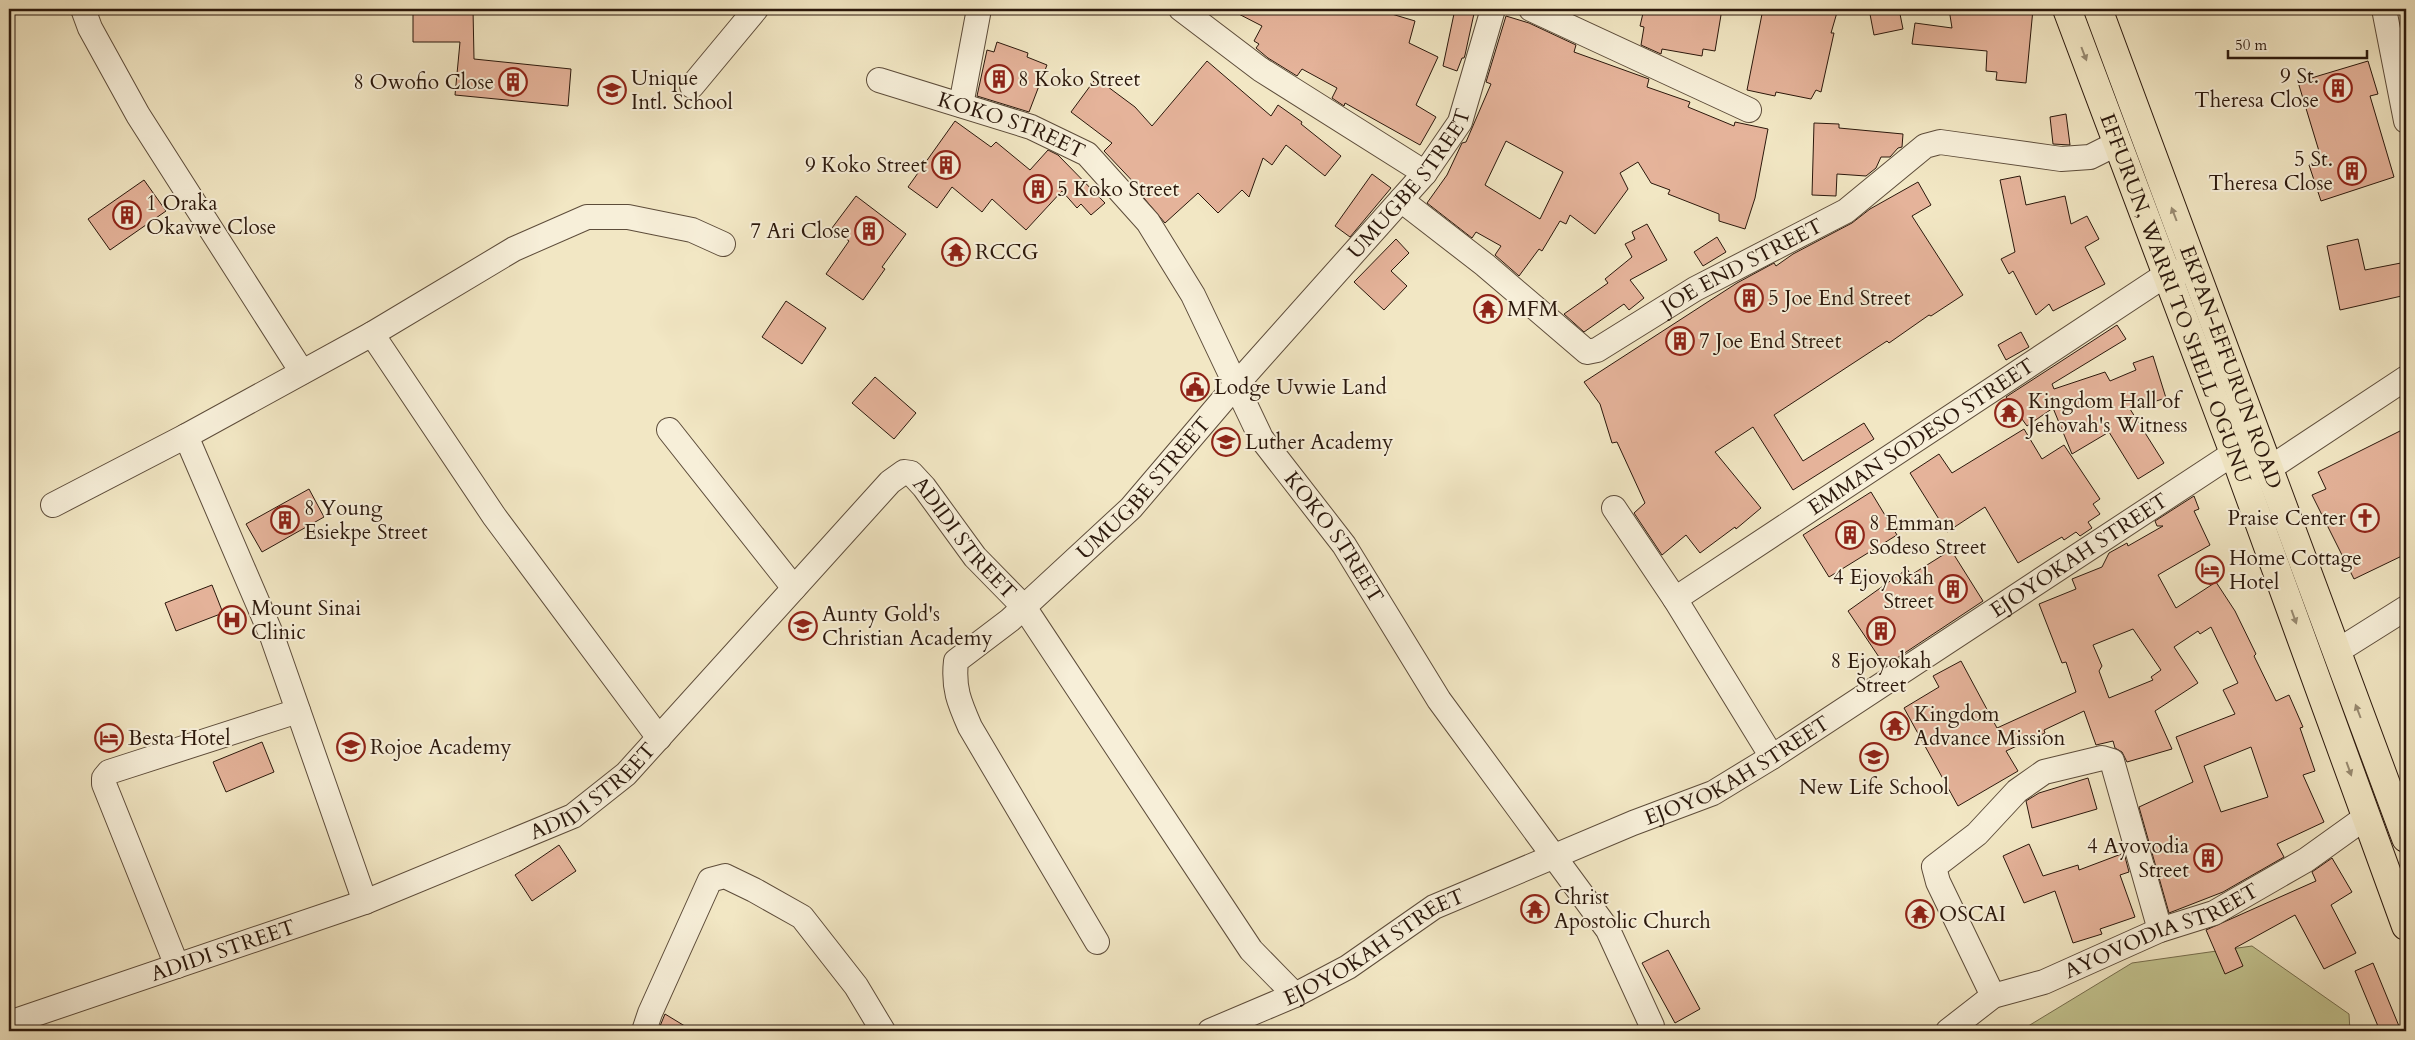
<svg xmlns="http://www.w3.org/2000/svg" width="2415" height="1040" viewBox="0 0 2415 1040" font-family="Cardo,serif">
	<rect width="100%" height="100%" fill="#f2e7c4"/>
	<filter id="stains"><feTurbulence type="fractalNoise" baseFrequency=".004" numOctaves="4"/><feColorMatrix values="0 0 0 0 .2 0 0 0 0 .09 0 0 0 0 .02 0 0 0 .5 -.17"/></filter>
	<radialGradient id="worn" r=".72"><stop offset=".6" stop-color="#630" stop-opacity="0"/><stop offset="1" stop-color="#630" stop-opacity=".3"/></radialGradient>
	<path fill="#c2c38f" stroke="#766e4e" d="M2252 946 2349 1014 2350 1031H2020L2132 963Z"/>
	<path fill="#e5b39a" stroke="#2b180c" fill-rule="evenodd" d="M463 9H473L474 59 571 69 568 106 455 95 460 42H413V12H462Z
		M1229 9H1375L1415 21 1409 43 1438 57 1416 105 1436 117 1420 145 1345 103 1344 106 1332 98 1337 88 1302 69 1297 76 1268 58 1256 48 1259 44 1254 41 1262 26Z
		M1455 9H1475L1465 55 1464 58H1462L1457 71 1443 66Z
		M1644 9H1722L1715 51 1703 49 1702 56 1662 49 1661 54 1641 45 1644 27 1640 26Z
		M1763 9H1838L1831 33H1834L1821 92 1816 90 1811 99 1776 92 1775 96 1747 90Z
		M1869 9H1899L1903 29 1874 35Z
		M1949 9H2033L2026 83 1996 80 1997 72 1986 71 1987 51 1912 44 1915 23 1952 28Z
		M1506 16 1529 23 1576 45 1574 52 1649 79 1647 87 1690 102 1688 107 1734 126 1735 122 1768 129 1755 198 1745 229 1719 221V214L1668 194 1670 190 1651 183 1638 162 1620 173 1628 189 1595 234 1570 215 1566 224 1560 221 1542 251 1539 249 1519 276 1495 255 1501 246 1476 232 1472 238 1427 203 1447 175 1462 143 1466 142 1491 84 1486 82ZM1506 141 1563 172 1540 219 1485 185Z
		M997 42 1028 53 1027 57 1047 65 1029 112 977 96 987 50 994 52Z
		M1207 61 1271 116 1278 105 1302 122 1301 124 1341 156 1325 176 1286 145 1272 165 1263 158 1249 197 1242 190 1218 213 1198 193 1165 223 1138 191 1140 189 1104 151 1112 143 1071 112 1096 78 1135 107 1152 126Z
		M2368 61 2378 94 2370 96 2394 177 2321 201 2309 165 2322 161 2298 82Z
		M2066 114 2070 145 2053 144 2050 117Z
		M955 121 991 147 996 142 1030 170 1048 150 1058 155 1105 203 1091 215 1081 204 1077 208 1062 191 1026 230 992 199 982 212 952 187 937 208 908 187Z
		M1814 123 1839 124V128L1903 134 1902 147 1898 148 1890 157H1881L1876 168 1866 176 1837 174 1836 196 1812 195Z
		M1372 174 1391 188 1350 237 1335 226Z
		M2020 176 2026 205 2065 196 2071 224 2087 216 2099 239 2085 247 2105 284 2053 311 2049 304 2036 315 2013 271 2009 274 2001 259 2015 252 2000 180Z
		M144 180 166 211 110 250 88 219Z
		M1918 182 1931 205 1912 216 1963 295 1931 316 1929 315 1889 343 1887 341 1774 415 1803 461 1864 423 1874 439 1793 490 1753 427 1715 452 1761 508 1736 529 1735 527 1700 553 1686 535 1662 555 1634 513 1645 503 1617 442 1612 443 1600 404 1584 382 1737 283 1774 263 1776 266 1793 254 1852 223 1870 209Z
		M856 196 906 234 882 267 885 269 863 300 826 274 849 241 832 228Z
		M1647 224 1667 260 1630 280 1644 298 1629 310 1624 304 1584 332 1564 314 1608 283 1605 279 1632 257 1625 244 1635 239 1632 232Z
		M1717 237 1726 252 1703 266 1694 252Z
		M1396 239 1409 253 1391 271 1407 286 1384 310 1354 282Z
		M2358 239 2365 270 2406 262V295L2340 310 2327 246Z
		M786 301 826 328 802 364 762 337Z
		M2117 325 2126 339 2052 384 2054 389 2105 372 2110 381 2136 370 2133 363 2153 356 2166 398 2130 409 2164 463 2138 479 2109 432 2072 454 2053 408 2027 426 2006 397Z
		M2021 332 2029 347 2006 360 1998 345Z
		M875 377 916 413 894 439 852 403Z
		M2406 428V554L2354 579 2312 495 2326 489 2318 472Z
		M2024 429 2042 459 2064 445 2100 499 2093 504 2100 514 2088 522 2092 528 2080 536 2076 532 2064 540 2062 537 2018 563 1985 507 1947 532 1910 473 1939 454 1952 473Z
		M309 489 324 517 262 552 246 524Z
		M1871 492 1897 535 1829 577 1803 535Z
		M2194 496 2199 509 2194 511 2210 545 2158 575 2176 608 2216 582 2235 611 2256 654 2254 656 2276 701 2289 695 2303 727 2300 728 2315 771 2303 775 2324 822 2277 844 2284 857 2223 892 2169 913 2139 807 2193 782 2176 737 2235 714 2223 690 2238 683 2211 627 2200 634 2198 631 2174 647 2198 683 2155 711 2172 749 2127 762 2122 752 2115 748 2113 741 2096 745 2084 711 2044 730 2045 733 2006 751 2018 771 1958 806 1904 708 1939 687 1933 676 1961 661 1997 728 2076 692 2066 662 2062 663 2039 604 2076 589 2072 579 2102 567 2109 553 2127 543 2128 546 2163 526H2157L2155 521ZM2133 629 2161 670 2151 677 2153 680 2109 698 2099 671 2102 666 2093 645ZM2251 747 2268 797 2221 812 2204 766Z
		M1951 550 1983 601 1885 666 1848 611 1907 569 1911 575Z
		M212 585 223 613 176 631 165 603Z
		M262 742 274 772 226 792 213 762Z
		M2088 778 2097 809 2032 828 2026 801 2039 793Z
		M2029 844 2043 876 2078 865 2079 870 2124 853 2129 872 2120 875 2135 917 2100 929 2102 934 2073 943 2055 891 2024 903 2003 856Z
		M559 845 576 871 532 901 515 875Z
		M2332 858 2352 892 2331 905 2356 953 2324 969 2295 915 2235 948 2243 966 2225 974 2206 930 2316 881 2312 872Z
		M1668 950 1700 1009 1675 1023 1642 963Z
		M2373 963 2401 1031H2380L2355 971Z
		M665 1014 693 1031H658Z"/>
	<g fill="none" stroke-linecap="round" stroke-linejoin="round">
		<defs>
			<g id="minor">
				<path d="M83 9 90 28 138 115 302 372"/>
				<path d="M1181 9 1260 69 1425 173"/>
				<path d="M1531 9 1749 110"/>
				<path d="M2384 9 2406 121"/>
				<path id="s1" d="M879 80 1031 127 1087 154 1148 222 1193 295 1261 438 1344 545 1439 700 1608 930 1652 1026V1031"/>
				<path d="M692 86 756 9"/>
				<path d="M961 105 979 9"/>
				<path id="s2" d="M1401 200 1485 265 1587 352 1597 350 1695 289 1846 211 1925 146 1940 142 2061 159 2090 157 2118 143"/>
				<path d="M372 334 494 516 659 738"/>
				<path d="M669 430 794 588"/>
				<path d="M186 436 272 636 365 902"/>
				<path d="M2270 468 2406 378"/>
				<path d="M53 505 186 436 372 334 514 249 587 217H628L692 230 723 244"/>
				<path d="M1614 508 1675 599 1772 757"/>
				<path id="s3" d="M1675 599 2167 274 2183 271"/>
				<path d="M2336 652 2406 608"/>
				<path id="s4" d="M1097 942 970 727C959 702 953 688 956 661L1010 620 1131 508 1235 386 1425 173 1460 122 1493 9"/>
				<path d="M177 966 104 784V778L109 772 298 711"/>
				<path d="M1993 996 1938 882 1934 867 1977 834 2017 791 2044 772 2102 758 2112 761 2160 930"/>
				<path id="s5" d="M9 1023 365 902 573 816 626 774 890 482 904 472 911 473 924 487 975 557 1024 607 1251 950 1295 995"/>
				<path d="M644 1031 650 1013 710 880 725 876 754 890 802 917 856 986 883 1031"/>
				<path id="s6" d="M1210 1031 1295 995 1348 967 1434 907 1633 823 1713 793 1772 757 2234 453"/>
				<path id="s7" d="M1948 1031 1993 996 2044 982 2160 930 2214 913 2306 860 2366 817"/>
			</g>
			<g id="major">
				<path id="s8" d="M2067 9 2234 453 2406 926"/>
				<path id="s9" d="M2098 9 2406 838"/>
			</g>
		</defs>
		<use href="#minor" stroke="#5d4c3a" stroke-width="26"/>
		<use href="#major" stroke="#2b180c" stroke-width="30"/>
		<use href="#minor" stroke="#f7efd9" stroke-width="24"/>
		<use href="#major" stroke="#f2e7c4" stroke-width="28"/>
	</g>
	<defs><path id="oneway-solid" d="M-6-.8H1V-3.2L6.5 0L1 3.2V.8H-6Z" transform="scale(1.25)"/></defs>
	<g fill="#988a71">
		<use href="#oneway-solid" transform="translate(2084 54) rotate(69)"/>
		<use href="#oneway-solid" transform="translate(2174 214) rotate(-111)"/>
		<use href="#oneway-solid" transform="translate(2294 617) rotate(70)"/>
		<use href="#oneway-solid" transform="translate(2358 711) rotate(-111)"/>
		<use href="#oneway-solid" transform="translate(2349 769) rotate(70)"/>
	</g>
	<defs>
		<symbol id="building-ring" viewBox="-11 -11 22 22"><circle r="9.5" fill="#f7efd9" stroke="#8f2418" stroke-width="1.5"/><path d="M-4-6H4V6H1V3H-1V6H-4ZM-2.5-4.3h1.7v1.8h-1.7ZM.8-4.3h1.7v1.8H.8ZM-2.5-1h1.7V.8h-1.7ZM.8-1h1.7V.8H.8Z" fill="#8f2418"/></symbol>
		<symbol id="school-ring" viewBox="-11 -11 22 22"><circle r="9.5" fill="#f7efd9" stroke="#8f2418" stroke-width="1.5"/><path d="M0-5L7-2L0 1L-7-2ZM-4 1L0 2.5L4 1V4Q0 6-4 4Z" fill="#8f2418"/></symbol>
		<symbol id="temple-ring" viewBox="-11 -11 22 22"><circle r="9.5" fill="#f7efd9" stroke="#8f2418" stroke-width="1.5"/><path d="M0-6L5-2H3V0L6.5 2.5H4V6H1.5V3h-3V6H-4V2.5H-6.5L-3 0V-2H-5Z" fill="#8f2418"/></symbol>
		<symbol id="civic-ring" viewBox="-11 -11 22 22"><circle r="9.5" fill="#f7efd9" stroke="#8f2418" stroke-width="1.5"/><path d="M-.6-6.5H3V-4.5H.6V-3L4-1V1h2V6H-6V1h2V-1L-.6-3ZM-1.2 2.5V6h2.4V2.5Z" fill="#8f2418"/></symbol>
		<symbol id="church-ring" viewBox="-11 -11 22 22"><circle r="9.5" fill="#f7efd9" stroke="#8f2418" stroke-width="1.5"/><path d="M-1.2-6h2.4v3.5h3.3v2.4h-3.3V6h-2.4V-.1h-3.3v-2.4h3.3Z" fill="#8f2418"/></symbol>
		<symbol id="hotel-ring" viewBox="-11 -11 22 22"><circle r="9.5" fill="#f7efd9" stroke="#8f2418" stroke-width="1.5"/><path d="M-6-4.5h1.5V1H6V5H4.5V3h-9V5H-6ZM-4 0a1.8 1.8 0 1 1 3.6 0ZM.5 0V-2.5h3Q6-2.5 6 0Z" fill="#8f2418"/></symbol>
		<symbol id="hospital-ring" viewBox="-11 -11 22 22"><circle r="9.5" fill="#f7efd9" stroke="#8f2418" stroke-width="1.5"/><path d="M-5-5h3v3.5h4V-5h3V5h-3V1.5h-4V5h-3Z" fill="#8f2418"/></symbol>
	</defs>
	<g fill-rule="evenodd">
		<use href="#building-ring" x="983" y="63" width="32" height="32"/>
		<use href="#building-ring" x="497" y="66" width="32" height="32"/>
		<use href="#building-ring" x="2322" y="72" width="32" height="32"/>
		<use href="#school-ring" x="596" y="74" width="32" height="32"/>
		<use href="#building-ring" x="930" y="149" width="32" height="32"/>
		<use href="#building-ring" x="2336" y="155" width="32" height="32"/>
		<use href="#building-ring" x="1022" y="173" width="32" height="32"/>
		<use href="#building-ring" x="111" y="199" width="32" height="32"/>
		<use href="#building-ring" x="853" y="215" width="32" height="32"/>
		<use href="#temple-ring" x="940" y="236" width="32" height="32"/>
		<use href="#building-ring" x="1733" y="282" width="32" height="32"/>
		<use href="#temple-ring" x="1472" y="293" width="32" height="32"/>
		<use href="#building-ring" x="1664" y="325" width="32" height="32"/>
		<use href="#civic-ring" x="1179" y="371" width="32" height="32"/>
		<use href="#temple-ring" x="1993" y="397" width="32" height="32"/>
		<use href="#school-ring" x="1210" y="426" width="32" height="32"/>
		<use href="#church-ring" x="2349" y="502" width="32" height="32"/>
		<use href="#building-ring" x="269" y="504" width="32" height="32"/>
		<use href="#building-ring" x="1834" y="519" width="32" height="32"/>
		<use href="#hotel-ring" x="2194" y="554" width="32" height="32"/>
		<use href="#building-ring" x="1937" y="573" width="32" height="32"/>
		<use href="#hospital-ring" x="216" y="604" width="32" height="32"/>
		<use href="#school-ring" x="787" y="610" width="32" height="32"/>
		<use href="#building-ring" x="1865" y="615" width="32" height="32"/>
		<use href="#temple-ring" x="1879" y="710" width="32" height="32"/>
		<use href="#hotel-ring" x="93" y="722" width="32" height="32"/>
		<use href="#school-ring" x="335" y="731" width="32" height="32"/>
		<use href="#school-ring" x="1858" y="741" width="32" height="32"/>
		<use href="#building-ring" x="2192" y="842" width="32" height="32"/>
		<use href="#temple-ring" x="1519" y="893" width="32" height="32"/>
		<use href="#temple-ring" x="1904" y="898" width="32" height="32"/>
	</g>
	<g text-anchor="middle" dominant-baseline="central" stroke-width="4" stroke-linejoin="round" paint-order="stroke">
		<g font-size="21" fill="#2b180c" stroke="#f7efd9" text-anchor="start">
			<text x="2319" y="76" text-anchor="end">9 St.<tspan x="2319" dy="24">Theresa Close</tspan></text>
			<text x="631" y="78">Unique<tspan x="631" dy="24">Intl. School</tspan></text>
			<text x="1018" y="79">8 Koko Street</text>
			<text x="494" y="82" text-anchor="end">8 Owofio Close</text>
			<text x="2333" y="159" text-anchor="end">5 St.<tspan x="2333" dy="24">Theresa Close</tspan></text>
			<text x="927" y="165" text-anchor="end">9 Koko Street</text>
			<text x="1057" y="189">5 Koko Street</text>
			<text x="146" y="203">1 Oraka<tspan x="146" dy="24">Okavwe Close</tspan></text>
			<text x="850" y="231" text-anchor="end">7 Ari Close</text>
			<text x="975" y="252">RCCG</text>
			<text x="1768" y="298">5 Joe End Street</text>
			<text x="1507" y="309">MFM</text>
			<text x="1699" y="341">7 Joe End Street</text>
			<text x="1214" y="387">Lodge Uvwie Land</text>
			<text x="2028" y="401">Kingdom Hall of<tspan x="2028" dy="24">Jehovah's Witness</tspan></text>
			<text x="1245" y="442">Luther Academy</text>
			<text x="304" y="508">8 Young<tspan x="304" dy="24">Esiekpe Street</tspan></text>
			<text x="2346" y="518" text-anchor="end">Praise Center</text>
			<text x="1869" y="523">8 Emman<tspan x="1869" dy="24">Sodeso Street</tspan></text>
			<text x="2229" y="558">Home Cottage<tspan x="2229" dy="24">Hotel</tspan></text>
			<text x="1934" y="577" text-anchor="end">4 Ejoyokah<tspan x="1934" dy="24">Street</tspan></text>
			<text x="251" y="608">Mount Sinai<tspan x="251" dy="24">Clinic</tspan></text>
			<text x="822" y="614">Aunty Gold's<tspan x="822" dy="24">Christian Academy</tspan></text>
			<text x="1881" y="661" text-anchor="middle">8 Ejoyokah<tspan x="1881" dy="24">Street</tspan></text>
			<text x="1914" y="714">Kingdom<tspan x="1914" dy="24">Advance Mission</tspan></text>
			<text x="128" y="738">Besta Hotel</text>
			<text x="370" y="747">Rojoe Academy</text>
			<text x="1874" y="787" text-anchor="middle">New Life School</text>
			<text x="2189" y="846" text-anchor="end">4 Ayovodia<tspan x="2189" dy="24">Street</tspan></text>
			<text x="1554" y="897">Christ<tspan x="1554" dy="24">Apostolic Church</tspan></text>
			<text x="1939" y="914">OSCAI</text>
		</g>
		<g font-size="21" fill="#2b180c" stroke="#f7efd9">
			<text stroke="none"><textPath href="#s1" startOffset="140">KOKO STREET</textPath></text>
			<text stroke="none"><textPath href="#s4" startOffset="979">UMUGBE STREET</textPath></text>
			<text stroke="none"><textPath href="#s2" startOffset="418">JOE END STREET</textPath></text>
			<text stroke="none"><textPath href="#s8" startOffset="309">EFFURUN, WARRI TO SHELL OGUNU</textPath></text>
			<text stroke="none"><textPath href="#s9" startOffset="382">EKPAN-EFFURUN ROAD</textPath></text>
			<text stroke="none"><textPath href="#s3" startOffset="295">EMMAN SODESO STREET</textPath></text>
			<text stroke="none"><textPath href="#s4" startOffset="574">UMUGBE STREET</textPath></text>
			<text stroke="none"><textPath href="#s5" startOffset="1171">ADIDI STREET</textPath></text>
			<text stroke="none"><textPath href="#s1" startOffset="680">KOKO STREET</textPath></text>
			<text stroke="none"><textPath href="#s6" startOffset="995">EJOYOKAH STREET</textPath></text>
			<text stroke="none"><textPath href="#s6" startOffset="590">EJOYOKAH STREET</textPath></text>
			<text stroke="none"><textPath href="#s5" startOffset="631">ADIDI STREET</textPath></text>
			<text stroke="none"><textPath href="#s7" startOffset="238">AYOVODIA STREET</textPath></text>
			<text stroke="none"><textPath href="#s6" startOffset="185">EJOYOKAH STREET</textPath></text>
			<text stroke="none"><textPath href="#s5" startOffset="226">ADIDI STREET</textPath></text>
		</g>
	</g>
	<rect width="2415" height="1040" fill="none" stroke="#f2e7c4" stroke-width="30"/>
	<rect x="10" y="10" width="2395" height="1020" fill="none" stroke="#2b180c" stroke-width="2.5"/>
	<rect x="15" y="15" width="2385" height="1010" fill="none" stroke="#2b180c"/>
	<path d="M2228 50v8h139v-8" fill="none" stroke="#2b180c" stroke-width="2.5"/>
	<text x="2235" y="50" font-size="15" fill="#2b180c" stroke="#f7efd9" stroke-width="4" paint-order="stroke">50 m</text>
	<rect width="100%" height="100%" filter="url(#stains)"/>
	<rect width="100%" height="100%" fill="url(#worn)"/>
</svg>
